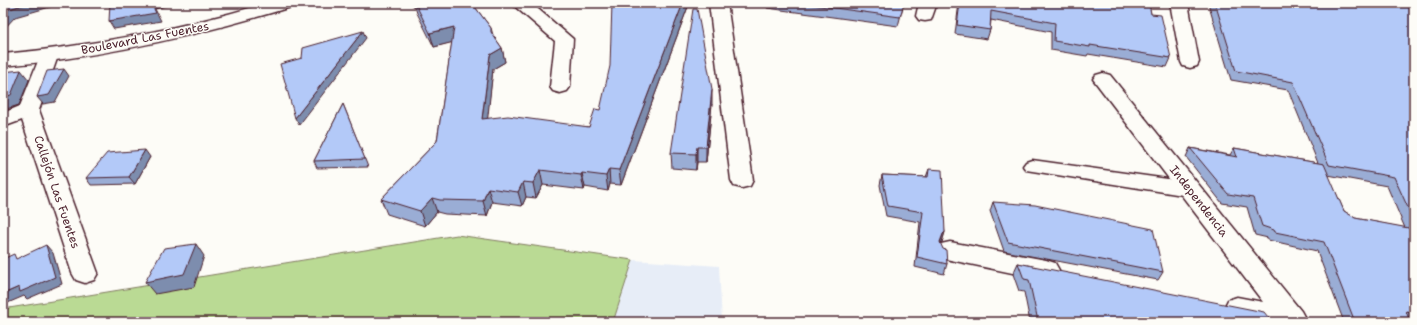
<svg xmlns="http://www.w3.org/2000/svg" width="1417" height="325" viewBox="0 0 1417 325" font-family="'Shantell Sans',sans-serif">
	<rect width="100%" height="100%" fill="#fdfcf7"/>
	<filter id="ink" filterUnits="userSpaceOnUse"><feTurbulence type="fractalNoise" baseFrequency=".025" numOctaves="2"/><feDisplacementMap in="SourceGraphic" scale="8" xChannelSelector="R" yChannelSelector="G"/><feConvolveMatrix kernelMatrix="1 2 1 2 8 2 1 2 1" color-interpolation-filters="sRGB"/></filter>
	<g filter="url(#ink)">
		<path fill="#e7edf7" d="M633 260 719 266 722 322H613Z"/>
		<path fill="#bada94" stroke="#827c60" d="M457 235 633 260 613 322H3V309Z"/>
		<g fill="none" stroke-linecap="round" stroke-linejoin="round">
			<defs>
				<path id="service" d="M1032 160 1189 182 1196 184 1198 189 1196 194 1189 196 1026 170 1023 166 1026 162Z"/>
				<path id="minor" d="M511 3H531L573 39 570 87 567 91 560 93 553 91 550 87 555 41Z
					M709 3H727L753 180 750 186 742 188 734 186 731 180Z
					M919 3H937L931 20 925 21 919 20 916 16Z
					M1170 3H1188L1199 62 1197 66 1190 68 1183 66 1181 62Z
					M49 50 56 52 58 56 39 110 98 273 94 280 85 283 76 280 72 273 22 120 3 127V113L20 106 40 56 42 52Z
					M1103 73 1110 75 1301 311 1307 322H1252L1228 316 1224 308 1228 300 1237 297 1263 302 1096 83 1093 79 1096 75Z
					M950 242 1046 260 1055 263 1059 270 1055 277 1046 280 941 258 938 251 941 244Z"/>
				<path id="tertiary" d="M267 3H294L291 7C196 36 102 57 3 66V54C93 46 180 29 267 3Z"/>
			</defs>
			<use href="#service" stroke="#4a1f2b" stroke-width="3"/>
			<use href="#minor" stroke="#4a1f2b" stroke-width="3"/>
			<use href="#tertiary" stroke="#4a1f2b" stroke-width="3"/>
			<use href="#service" fill="#fdfcf7" fill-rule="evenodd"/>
			<use href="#minor" fill="#fdfcf7" fill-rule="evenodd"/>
			<use href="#tertiary" fill="#fdfcf7" fill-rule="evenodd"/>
		</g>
		<path fill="#9aadd5" stroke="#4a1f2b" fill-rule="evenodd" d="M409 3H472L491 28 493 35 502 48 505 62 493 69 487 119 589 127 600 110 689 4 621 185 610 184 608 191 585 187 584 190 543 185 536 198 526 197 522 206 492 202 487 216 445 214 437 212 425 226 387 214 381 199 437 141 452 42 434 47 417 13 415 7Z
			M767 3H904L898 26 767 8Z
			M959 3H1149L1151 14 1171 58 1167 67 1088 54 1087 56 1051 50V32L991 20 990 30 987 39 955 34Z
			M1208 3H1398L1414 12V322H1344L1317 251 1268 240V238L1255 235 1247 207 1222 203 1186 157 1190 148 1230 155 1234 148 1318 163 1288 90 1231 80ZM1328 175 1387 186 1405 228 1355 218 1344 211Z
			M343 104 368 167 317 168 314 161Z
			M712 104 706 162H697L696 170 672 168 671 153Z
			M150 157 135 184 91 185 86 178Z
			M929 169 945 232 942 242 940 243 947 264 944 274 915 267 920 222 886 216 880 185 882 175 926 177Z
			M993 202 1163 272 1158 280 1004 251 990 211Z
			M1018 263 1272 322H1030L1024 292 1019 291 1013 274Z"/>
		<path fill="#7d8dae" stroke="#4a1f2b" d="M29 3H64L15 17 3 30V15L9 9Z
			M151 3H176L155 9 161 21 114 29 109 21Z
			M683 3H689V4L621 185 619 170Z
			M454 27 458 41 434 47 430 33Z
			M363 31 366 38 299 125 295 118Z
			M502 48 505 62 493 69 486 134 482 119 490 55Z
			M64 69 69 76 55 102 43 104 37 97Z
			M21 70 29 80 19 105 3 110V97Z
			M712 89V104L706 162V147Z
			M697 147V162L696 170V154Z
			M145 150 150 157 135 184 129 177Z
			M609 169 610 184 608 191 606 176Z
			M540 170 543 185 536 198 533 183Z
			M582 173 585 187 584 190 581 175Z
			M523 182 526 197 522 206 518 192Z
			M488 188 492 202 487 216 483 201Z
			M432 198 437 212 425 226 420 211Z
			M945 232 942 242 940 243 937 252 943 234Z
			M196 244 204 256 194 287 155 294 145 282Z
			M46 245 53 253 62 284 27 299 24 296 3 305V294L19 287Z"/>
		<path fill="#b3c9f8" stroke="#4a1f2b" d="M3 3H29L9 9 3 15Z
			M110 3H151L156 13 109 21Z
			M415 3H472L491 28V32L502 48 490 55 482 119 508 116 589 127 595 109 600 110 610 66 612 3H683L619 170 609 169 606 176 582 173 581 175 540 170 533 183 523 182 518 192 488 188 483 201 440 200 432 198 420 211 381 199 437 141 454 27 430 33Z
			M798 3H904L900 17Z
			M960 3H1149L1151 14 1161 15 1171 58 1090 45V47L1054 41 1055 23 991 11 990 30 957 25Z
			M1215 3H1398L1409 5 1414 12V221L1394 177 1329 165 1293 82 1236 71Z
			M693 9H697L712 89 706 147H697L696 154 671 153Z
			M363 31 295 118 280 64 302 58 303 48Z
			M64 69 49 95 37 97 47 71Z
			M21 70 11 95 3 97V72Z
			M343 104 365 159 314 161Z
			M1190 148 1237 157 1234 148 1324 164 1344 211 1355 218 1414 229V313L1406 311 1410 322H1355L1324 242 1275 232 1274 230 1262 226 1253 198 1228 194Z
			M145 150 129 177 86 178 107 153Z
			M929 169 942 170 945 232 943 234 940 242 943 249 946 250 947 264 917 257 923 212 888 206 882 175 928 177Z
			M993 202 1035 205 1153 229 1163 272 1008 242Z
			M196 244 184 274 145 282 164 248Z
			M46 245 55 277 20 292 19 287 3 294V259L14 254 16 259Z
			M1018 263 1264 312 1272 322H1046L1038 321 1029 280 1024 279Z"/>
	</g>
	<g text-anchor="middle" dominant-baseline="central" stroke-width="3" stroke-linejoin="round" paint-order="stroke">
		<g font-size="12" fill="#4a1f2b" stroke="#fdfcf7">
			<text transform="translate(145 38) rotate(-11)">Boulevard Las Fuentes</text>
			<text transform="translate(57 192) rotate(71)">Callejón Las Fuentes</text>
			<text transform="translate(1199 201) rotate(52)">Independencia</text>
		</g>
	</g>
	<rect width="1417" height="325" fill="none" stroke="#fdfcf7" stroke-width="16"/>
	<rect x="8" y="8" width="1401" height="309" fill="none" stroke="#4a1f2b" stroke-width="1.5" filter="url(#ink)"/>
</svg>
